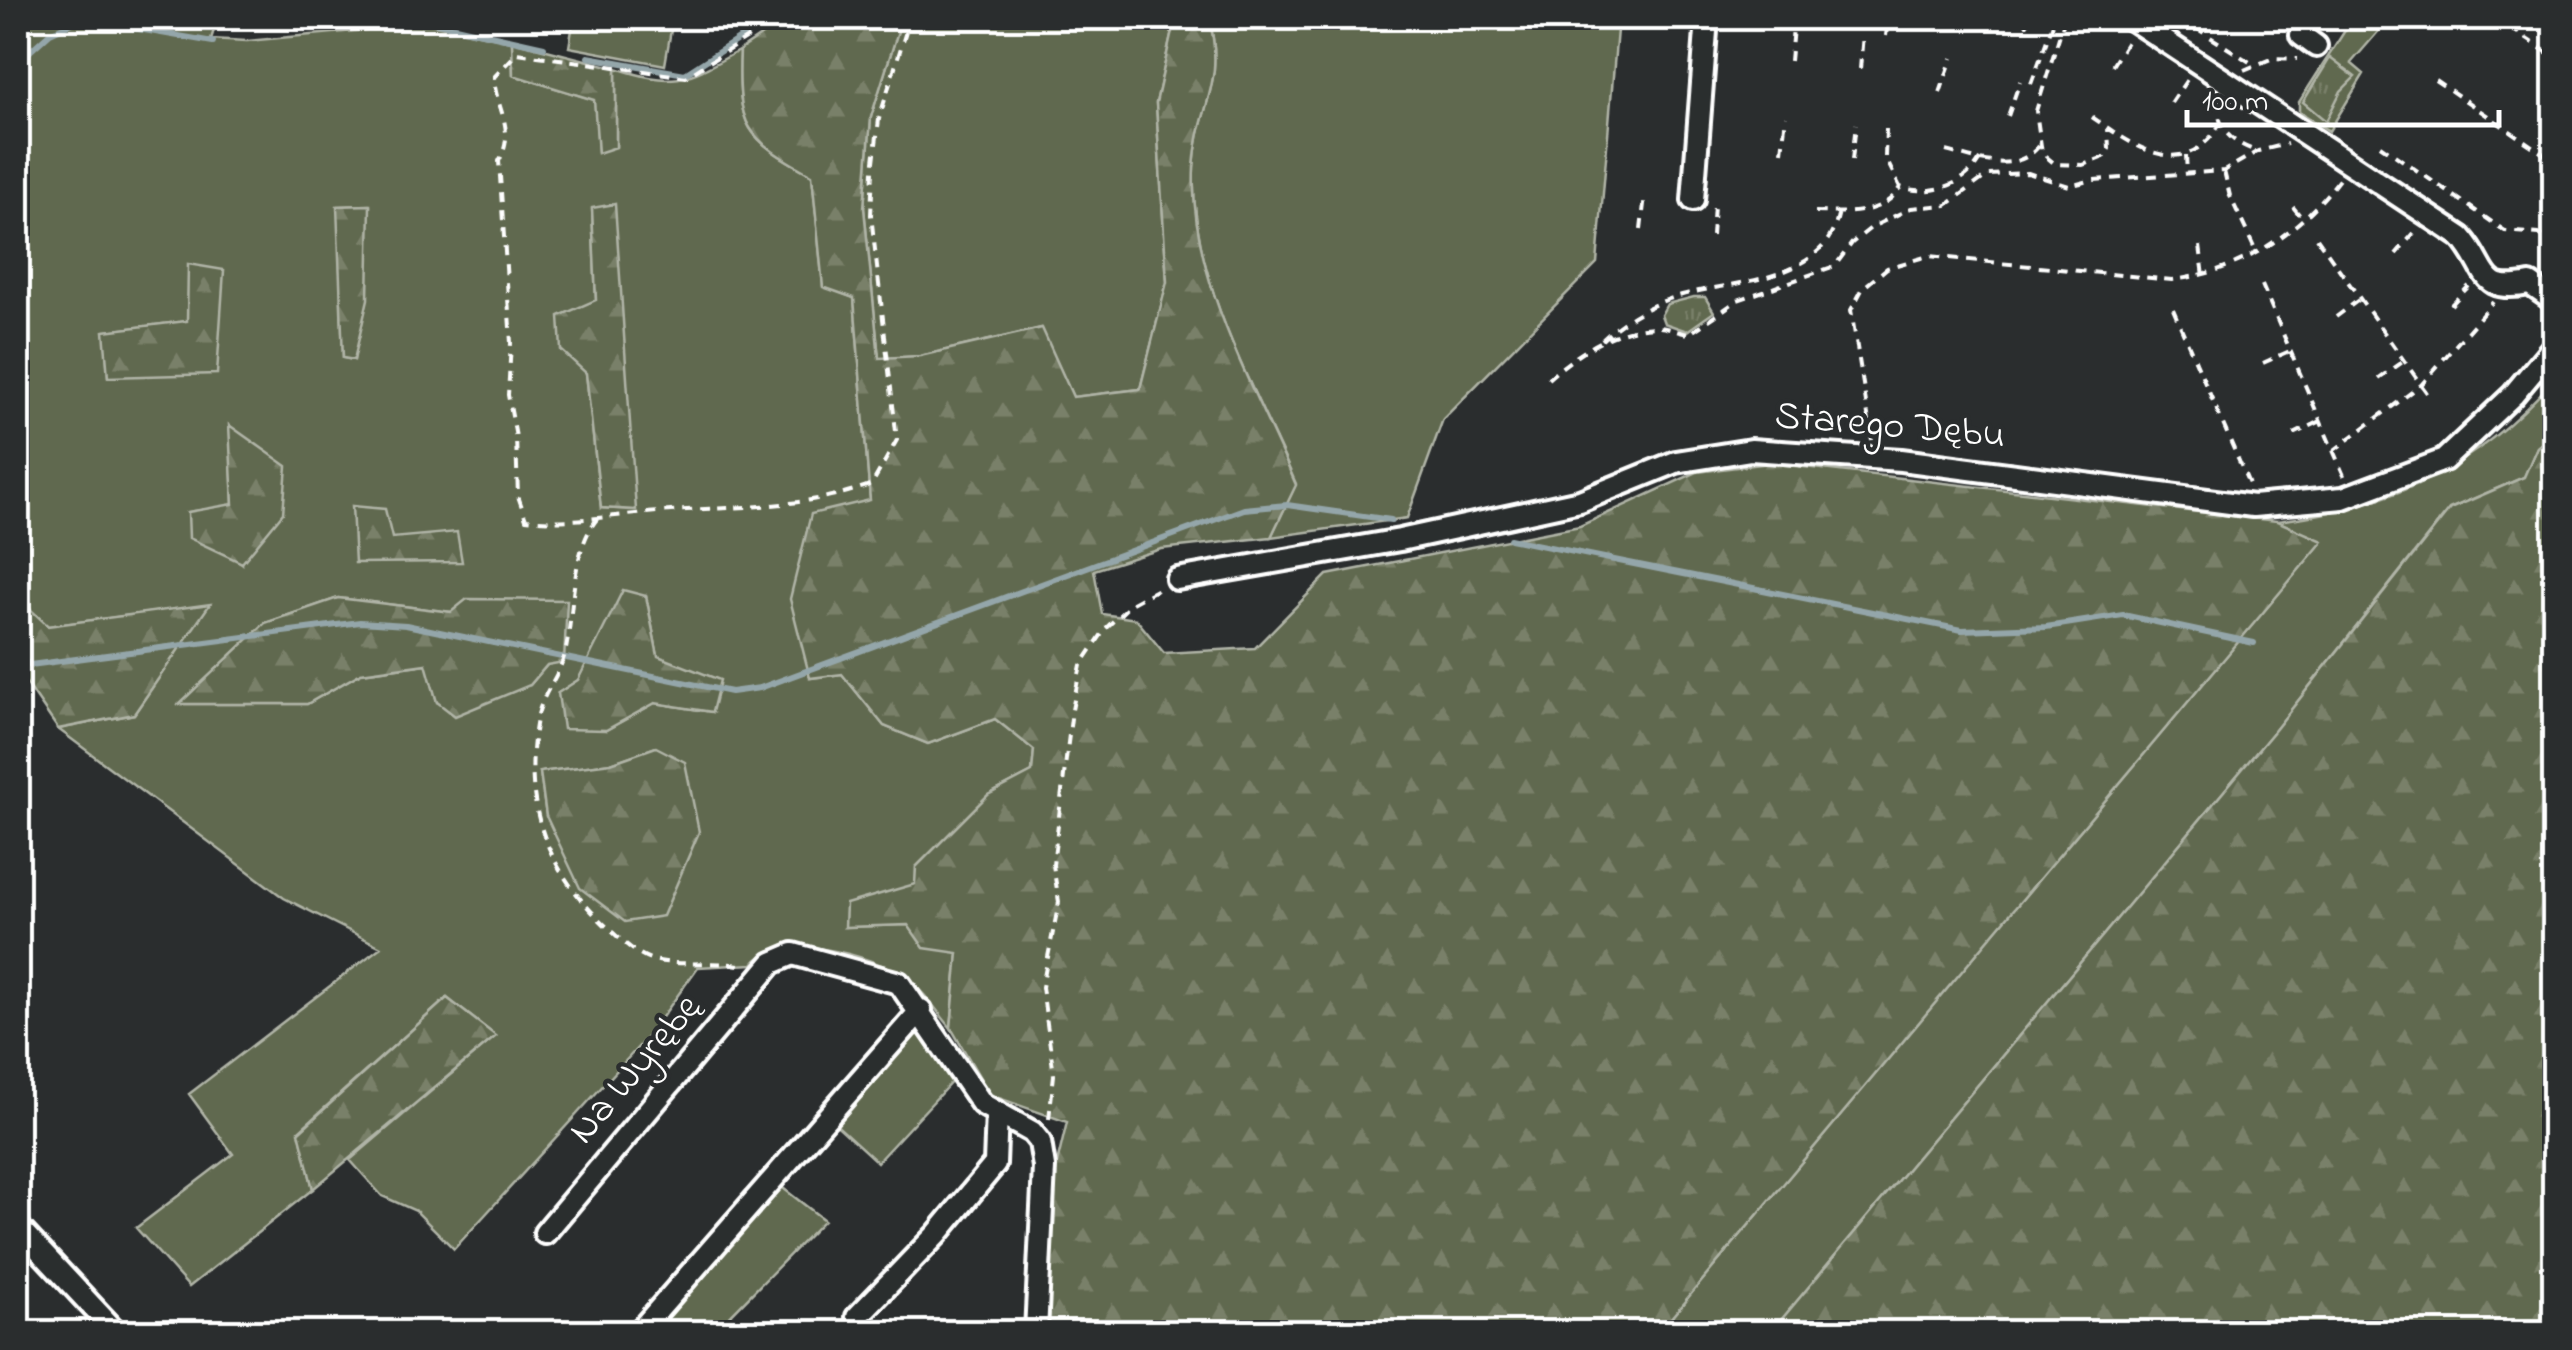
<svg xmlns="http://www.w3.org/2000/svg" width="2572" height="1350" viewBox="0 0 2572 1350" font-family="'Indie Flower',sans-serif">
	<defs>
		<pattern id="forest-firs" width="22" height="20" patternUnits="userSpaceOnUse" patternTransform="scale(2.5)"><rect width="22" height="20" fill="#61694f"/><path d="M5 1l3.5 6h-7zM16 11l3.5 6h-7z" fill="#798069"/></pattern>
		<pattern id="park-tufts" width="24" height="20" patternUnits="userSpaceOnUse" patternTransform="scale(2.5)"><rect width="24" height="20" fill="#61694f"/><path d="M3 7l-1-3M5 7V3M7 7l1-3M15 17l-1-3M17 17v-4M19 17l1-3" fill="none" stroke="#798069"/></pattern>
	</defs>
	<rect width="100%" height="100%" fill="#2a2d2e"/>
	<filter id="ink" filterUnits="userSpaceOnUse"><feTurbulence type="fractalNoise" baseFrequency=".01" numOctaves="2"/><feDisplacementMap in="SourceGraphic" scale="20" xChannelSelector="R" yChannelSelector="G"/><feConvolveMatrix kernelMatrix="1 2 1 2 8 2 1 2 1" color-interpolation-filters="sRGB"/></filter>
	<g filter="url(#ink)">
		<path fill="#61694f" stroke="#b0b4a7" stroke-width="2.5" fill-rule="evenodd" d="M18 18H131L214 30 211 39 247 41 430 24 512 41 513 75 595 100 598 152 616 146V68C677 88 686 80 740 50 737 128 745 138 812 175L823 286 854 298 870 500 811 678 842 674 884 726 928 744 995 719 1034 750 1032 772 988 795 916 867V884L846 927 908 925 958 953 951 1028C936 1010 923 990 904 977 873 955 778 930 753 964L698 967 650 1034 454 1249 416 1211 382 1196 350 1160 496 1036 447 998 299 1131 313 1189 189 1287 136 1228 233 1154 189 1094 381 947 284 898 58 729 134 714 208 605 48 626 28 608 18 607ZM369 205 370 206 354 360 343 358 338 206ZM592 208 635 510 601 508 586 373 596 300ZM187 321 108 377 105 331ZM230 426 242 563 188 512 233 505ZM646 596 658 656 712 712 655 703 606 730 558 693 578 680ZM338 598 452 612 547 665 530 685 437 702 427 664 361 673 307 704H180L265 623ZM656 747 546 816 540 772 611 763Z
			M574 18H673L665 65 569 47Z
			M902 18H1175L1156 103 1167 282 1140 389 1073 397 1041 328 920 356 879 359 864 208 871 117Z
			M1209 18H1618L1597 263 1443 419 1407 518 1271 537 1296 484C1254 386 1188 277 1194 167 1198 106 1226 85 1209 18Z
			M2353 18H2390L2351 63 2364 74 2329 131 2299 112V102Z
			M2554 379V433L2537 447 2524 477 2449 509 2275 730 1771 1332H1659L2322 542 2277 521C2395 506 2475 469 2554 379Z
			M922 1033 956 1077 877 1162 831 1120 904 1039Z
			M779 1185 824 1220 714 1332H648Z"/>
		<path fill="url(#forest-firs)" stroke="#b0b4a7" stroke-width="2.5" d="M787 18H902L871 117 864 208 879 358 920 356 1042 328 1073 397 1140 389 1167 282 1156 103 1175 18H1209C1226 85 1198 106 1194 167 1188 277 1254 386 1296 485L1271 537 1161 549 1094 570 1102 614 1136 619 1164 653 1255 648 1327 575 1580 526 1697 472 1769 463 2277 521 2323 541 1659 1332H1044L1055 1172 1067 1122 990 1095 951 1028 958 953 924 948 908 925 845 927 846 904 915 884 916 867 988 795 1032 772 1034 750 995 719 928 744 884 726 842 674 810 678 790 599 811 514 870 500 854 298 823 287 812 175C745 138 737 127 740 50Z
			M512 41 616 68V147L598 153 594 100 513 75Z
			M615 204 636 510 601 508 586 373 561 350 559 316 596 300 592 208Z
			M370 205 368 299 354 360 343 358 337 206Z
			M188 264 224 270 217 374 108 377 104 331 187 321Z
			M229 425 287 466 283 513 242 563 189 538 188 512 233 504Z
			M2554 433V1332H1771L2275 730 2450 509 2524 477 2537 447Z
			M352 506 385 509 392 538 457 532 462 562 355 563Z
			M623 590 646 596 658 656 720 680 712 712 655 703 606 730 563 729 558 693 578 680Z
			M338 598 451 612 467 599 567 600 564 662 547 665 530 685 455 716 437 702 426 664 361 673 307 704H179L265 623Z
			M210 604 134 714 58 729 18 671V607H28L48 626Z
			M656 747 685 762 699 832 663 916 625 922 580 888 546 816 540 772 611 763Z
			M447 998 496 1036 313 1189 299 1132Z"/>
		<path fill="url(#park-tufts)" stroke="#b0b4a7" stroke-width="2.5" d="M2330 58 2355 77 2341 91 2326 121 2303 102Z
			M1694 297H1705L1714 312 1687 331 1664 323 1661 315 1667 304Z"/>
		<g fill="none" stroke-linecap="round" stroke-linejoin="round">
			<path stroke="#94a6aa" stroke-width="6" d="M367 27 433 22 544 47
				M588 57 685 74 771 18
				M18 62 50 33 81 19 213 42
				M1510 539 1962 630 2046 627 2123 615 2254 643
				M18 655 30 665 360 622 406 625 731 692 760 688 1244 509 1287 505 1391 520"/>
			<defs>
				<path id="minor" d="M2130 18 2461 237C2490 269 2477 294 2530 284L2554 301
					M2301 35 2316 46
					M1693 200 1707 18
					M1177 579 1400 540 1580 501 1676 462 1751 450 1901 460 2253 506 2343 498 2444 460 2513 395 2554 346
					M18 1227 116 1332
					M545 1233 772 963 793 954 899 983 982 1104 1032 1132 1040 1142 1044 1167 1036 1332
					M857 1317 937 1234 995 1164 997 1112
					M639 1332 921 1010"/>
			</defs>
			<use href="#minor" stroke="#fff" stroke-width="28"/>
			<path stroke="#fff" stroke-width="4" stroke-dasharray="10 8" stroke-linecap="butt" d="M779 18 686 77 517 53 494 77C495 108 517 129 499 161L511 343 508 395 516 437 518 496 526 519C570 524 613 515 658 512 730 506 803 510 872 484L897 440 871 215 873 170 879 119 910 18
				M2065 18 2036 111 2042 153 2055 164 2083 165 2104 157 2109 149 2108 128
				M2180 18 2253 64
				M2495 18 2554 57
				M2026 26 2029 18
				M1886 36 1888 18
				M1790 61 1793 27
				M2112 66 2128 40
				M1860 69 1863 34
				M2244 70 2273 58 2297 59
				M2435 80 2554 161
				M2031 84 2055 18
				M1940 93 1952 58
				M2219 100C2216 129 2229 141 2256 151
				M2171 103 2188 78
				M2008 116 2020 81
				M2092 117C2135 147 2184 183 2220 124
				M1886 129 1885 157 1900 187C1929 196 1964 187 1980 159
				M2380 145 2505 231 2539 234 2554 244
				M1946 151C1978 159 2015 175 2039 146
				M1782 152 1786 116
				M2186 155 2187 174
				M1852 160 1856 124
				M2224 171 2230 196 2257 254
				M2293 207 2303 219
				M1815 212C1845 213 1884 216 1900 187
				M1641 230 1645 195
				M1712 236 1714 205
				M2317 238 2427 393
				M2200 246 2204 276
				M2396 254 2414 233
				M2262 285 2345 478
				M2451 305 2469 286
				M2173 309 2249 484
				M2336 317 2360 299
				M1602 340C1624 319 1652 303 1682 295 1737 280 1827 282 1839 211
				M2263 363 2290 351
				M1548 379C1577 353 1616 327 1657 327 1668 327 1679 333 1689 334L1738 300 1835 266 1852 243 1872 227 1911 208 1947 205 1988 175 2028 173 2069 186 2093 180 2224 171 2258 151 2287 144
				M2379 379 2404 361
				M2294 434 2321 421
				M1872 440 1851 310 1863 288 1887 268 1928 256 2172 280C2241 272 2298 234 2340 178
				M2333 451 2421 385 2493 302
				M598 518C571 549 574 610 566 649 561 675 542 692 537 719 522 802 544 867 605 925 618 937 636 956 654 960 683 967 718 960 744 966
				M1049 1119 1054 1075 1042 987 1059 902 1053 865 1072 710 1081 665 1106 628 1132 603 1158 589"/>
			<use href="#minor" stroke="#2a2d2e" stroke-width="20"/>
		</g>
	</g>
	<g text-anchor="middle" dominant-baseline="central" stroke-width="9" stroke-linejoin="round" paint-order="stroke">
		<g font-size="40" fill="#fff" stroke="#2a2d2e">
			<text transform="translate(1890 427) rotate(5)">Starego Dębu</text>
			<text transform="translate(636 1070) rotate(-50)">Na Wyrębę</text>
		</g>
	</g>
	<rect width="2572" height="1350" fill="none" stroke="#2a2d2e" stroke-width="60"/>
	<rect x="30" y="30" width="2512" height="1290" fill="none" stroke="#fff" stroke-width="4" filter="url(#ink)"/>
	<path d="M2187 110v15h312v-15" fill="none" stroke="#ffffff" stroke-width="5"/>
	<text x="2202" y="110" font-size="30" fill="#ffffff" stroke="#2a2d2e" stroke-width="8" paint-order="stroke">100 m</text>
</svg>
